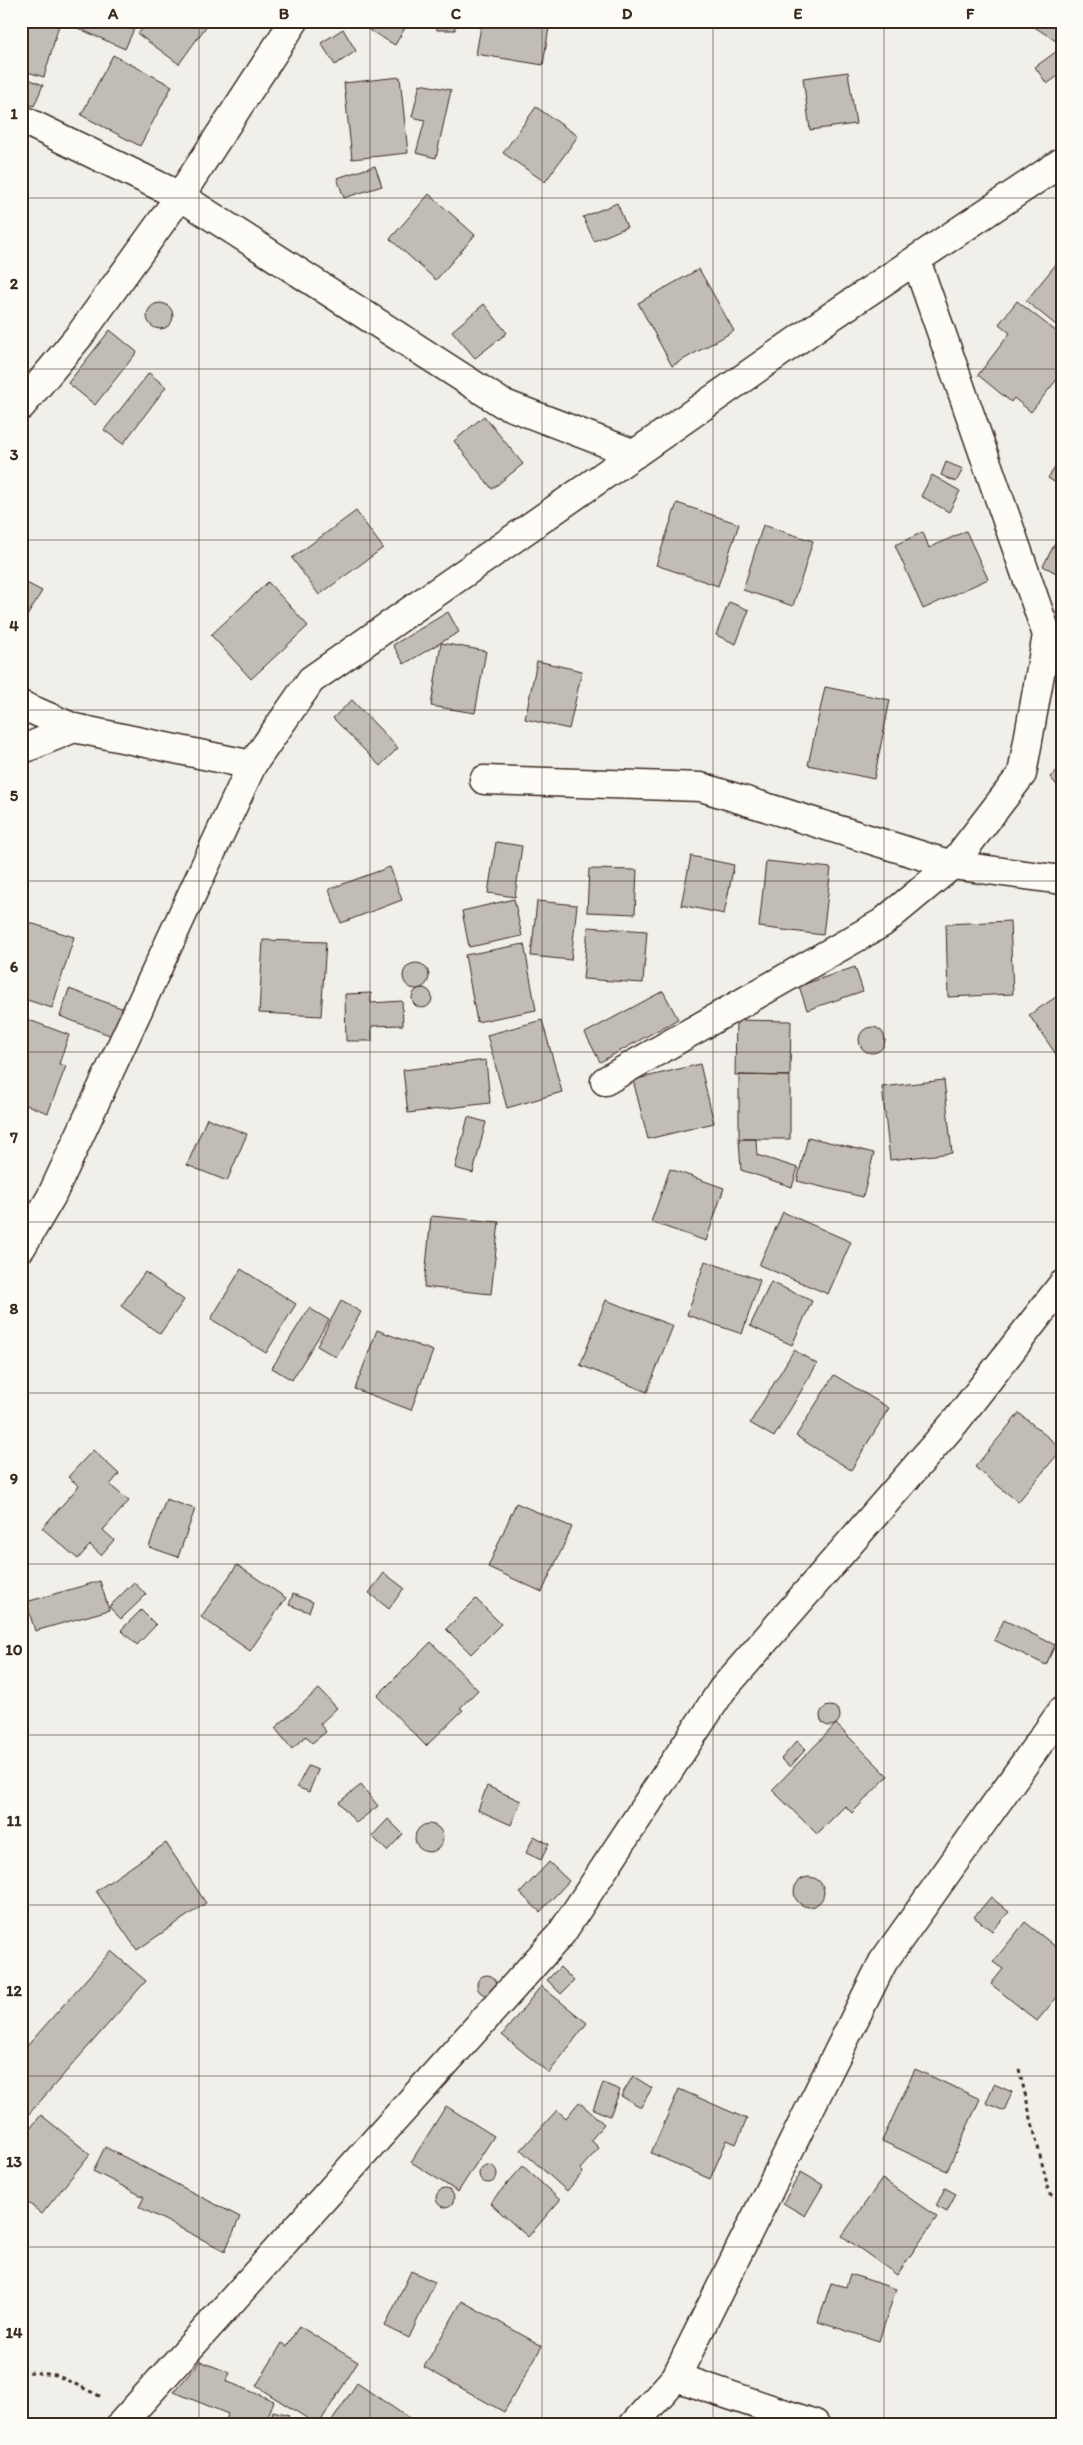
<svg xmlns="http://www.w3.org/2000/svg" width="1083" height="2445" viewBox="0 0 1083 2445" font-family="Itim,sans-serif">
	<rect width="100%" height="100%" fill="#f1efea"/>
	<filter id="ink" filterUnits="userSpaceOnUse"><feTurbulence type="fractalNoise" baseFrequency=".02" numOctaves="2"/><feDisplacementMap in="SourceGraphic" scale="10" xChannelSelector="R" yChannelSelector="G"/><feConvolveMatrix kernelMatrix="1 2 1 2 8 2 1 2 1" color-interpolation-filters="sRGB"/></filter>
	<g filter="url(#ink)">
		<path fill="#c1bcb4" stroke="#3b2a1e" d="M21 21H46L59 25 44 77 21 70Z
			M75 21H116L134 29 125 49 73 26Z
			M148 21H210L179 64 138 34Z
			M354 21H409L395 45Z
			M436 21H455V30H437Z
			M482 21H550L543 65 476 54Z
			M1036 21H1062V45L1033 26Z
			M343 29 356 51 335 65 321 43Z
			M1057 51 1062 58V73L1047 84 1035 67Z
			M113 55 172 86 140 146 81 115Z
			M848 72 856 124 810 130 803 78Z
			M21 76 43 85 34 106 21 101Z
			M400 77 408 153 352 159 344 83Z
			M420 84 451 90 436 158 416 153 425 120 412 117Z
			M536 107 578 136 545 182 503 153Z
			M375 166 382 186 344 198 337 178Z
			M429 194 475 235 436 280 390 239Z
			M617 203 627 227 594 241 583 217Z
			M1057 263 1062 266 1061 329 1026 301Z
			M699 269 734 331 672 366 638 303Z
			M1017 301 1062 336V373L1031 412 1014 398 1011 402 978 375 1010 333 999 324Z
			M147 316a13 13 0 1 1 26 0a13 13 0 1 1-26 0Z
			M484 304 507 333 475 358 452 331Z
			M110 330 137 352 95 405 68 383Z
			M149 373 166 387 123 444 104 430Z
			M484 416 523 464 492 489 454 441Z
			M1062 457V487L1048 478Z
			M946 462 963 469 956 482 941 475Z
			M932 475 960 491 949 512 921 496Z
			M677 503 739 524 718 586 656 565Z
			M356 511 383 548 319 595 292 558Z
			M763 525 813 541 793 606 743 590Z
			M1062 530V576L1043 566Z
			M966 531 988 579 923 609 895 545 923 532 929 548Z
			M21 580 42 591 21 626Z
			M268 582 308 626 251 679 211 635Z
			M729 602 749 610 736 644 716 635Z
			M448 612 459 632 404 664 393 645Z
			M441 643 486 651 475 713 431 706Z
			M537 661 582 671 569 729 525 719Z
			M825 687 890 700 874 779 808 765Z
			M352 700 398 748 380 766 333 718Z
			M1062 766V791L1050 777Z
			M496 842 522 846 515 897 488 893Z
			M691 856 734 865 724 914 681 905Z
			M766 861 831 868 823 935 759 927Z
			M390 867 402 900 341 923 329 889Z
			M589 869 637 870 635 914 587 912Z
			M514 899 522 936 469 947 462 911Z
			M537 901 577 905 571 960 531 956Z
			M21 920 74 937 52 1008 21 998Z
			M1010 921 1013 994 948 997 946 924Z
			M588 927 647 931 643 983 583 979Z
			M263 940 326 942 321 1016 259 1013Z
			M524 944 536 1010 477 1022 465 955Z
			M403 976a13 13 0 1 1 26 0a13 13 0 1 1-26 0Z
			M855 967 863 991 807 1010 799 986Z
			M412 998a10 10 0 1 1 20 0a10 10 0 1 1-20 0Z
			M69 989 127 1010 117 1038 60 1016Z
			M663 991 678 1019 600 1062 585 1033Z
			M371 993V1003L402 1001 403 1025 372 1026V1041H346L345 994Z
			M1062 993V1063L1029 1015Z
			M21 1017 69 1035 59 1064 66 1066 48 1113 21 1103Z
			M542 1020 562 1092 507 1108 487 1035Z
			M736 1020 791 1021 790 1076 735 1075Z
			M859 1040a13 13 0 1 1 26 0a13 13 0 1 1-26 0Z
			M486 1060 490 1103 408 1113 403 1070Z
			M700 1064 714 1123 648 1139 633 1080Z
			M739 1075 790 1076V1139H739Z
			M944 1080 952 1153 890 1160 882 1087Z
			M468 1117 486 1122 473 1173 455 1168Z
			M207 1118 247 1134 227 1181 187 1165Z
			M808 1137 874 1153 863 1197 797 1181Z
			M739 1139H756L757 1155 798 1168 792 1187 741 1170Z
			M670 1169 724 1188 706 1241 651 1222Z
			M783 1212 851 1242 828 1294 759 1265Z
			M431 1216 499 1222 491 1294 424 1287Z
			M705 1261 760 1280 742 1334 687 1315Z
			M241 1269 296 1304 266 1353 211 1319Z
			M145 1272 184 1300 160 1334 121 1306Z
			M771 1282 812 1301 792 1345 750 1326Z
			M606 1300 673 1326 647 1392 580 1365Z
			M341 1301 361 1312 336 1357 317 1346Z
			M309 1308 329 1320 292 1380 272 1368Z
			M377 1330 433 1351 411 1410 355 1389Z
			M794 1350 817 1364 774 1437 750 1423Z
			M834 1375 889 1408 851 1470 796 1436Z
			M1019 1413 1062 1449 1018 1502 975 1467Z
			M93 1450 119 1474 110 1485 129 1501 103 1530 114 1540 101 1555 90 1545 78 1559 42 1528 79 1486 68 1477Z
			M166 1499 195 1509 178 1557 149 1547Z
			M516 1503 572 1527 542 1592 488 1567Z
			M237 1565 286 1598 250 1651 201 1617Z
			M384 1573 404 1588 389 1609 369 1593Z
			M100 1581 109 1610 35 1631 26 1602Z
			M134 1582 146 1595 121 1619 109 1607Z
			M293 1594 313 1602 309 1612 289 1605Z
			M476 1599 501 1624 471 1654 446 1629Z
			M141 1610 156 1625 137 1645 121 1630Z
			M1004 1620 1055 1645 1046 1665 994 1640Z
			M431 1642 478 1690 460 1708 463 1710 426 1746 377 1696Z
			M319 1689 337 1708 320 1724 326 1732 312 1743 306 1736 292 1749 275 1728Z
			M820 1716a10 10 0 1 1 20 0a10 10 0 1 1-20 0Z
			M836 1724 888 1776 852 1813 845 1806 817 1834 772 1790Z
			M797 1741 806 1749 790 1767 781 1759Z
			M308 1766 318 1770 309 1792 297 1787Z
			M361 1785 378 1806 356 1823 339 1802Z
			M487 1786 521 1801 511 1825 478 1810Z
			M388 1819 403 1834 387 1851 372 1836Z
			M415 1838a14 14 0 1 1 28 0a14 14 0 1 1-28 0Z
			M534 1836 549 1844 541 1860 526 1853Z
			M166 1843 206 1903 137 1950 96 1891Z
			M549 1862 569 1881 540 1912 520 1893Z
			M794 1892a15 15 0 1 1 30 0a15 15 0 1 1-30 0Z
			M991 1897 1009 1912 992 1931 974 1917Z
			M1025 1922 1062 1952V1991L1037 2021 991 1984 1003 1969 993 1962Z
			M111 1951 146 1981 21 2123V2053Z
			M560 1967 574 1981 561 1994 547 1980Z
			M477 1985a10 10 0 1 1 20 0a10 10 0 1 1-20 0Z
			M541 1986 587 2023 549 2073 502 2035Z
			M915 2069 980 2099 947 2171 882 2141Z
			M633 2076 652 2088 641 2107 621 2096Z
			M603 2083 620 2090 610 2116 593 2109Z
			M994 2084 1012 2092 1004 2111 986 2103Z
			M679 2089 747 2119 736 2144 727 2140 710 2179 651 2153Z
			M579 2102 604 2124 591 2140 599 2148 580 2169 583 2172 567 2191 521 2150 557 2110 566 2118Z
			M446 2106 494 2136 458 2192 411 2162Z
			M41 2115 90 2154 42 2214 21 2197V2140Z
			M105 2147 240 2217 225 2251 139 2207 144 2197 93 2171Z
			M479 2174a9 9 0 1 1 18 0a9 9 0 1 1-18 0Z
			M523 2166 560 2200 528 2237 490 2203Z
			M801 2172 823 2185 805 2216 783 2203Z
			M882 2179 937 2217 897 2275 842 2236Z
			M945 2188 956 2194 947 2212 936 2206Z
			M436 2198a9 9 0 1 1 18 0a9 9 0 1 1-18 0Z
			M411 2271 435 2282 409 2338 385 2326Z
			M850 2274 896 2289 879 2341 818 2322 831 2283 846 2287Z
			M462 2301 542 2346 504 2412 424 2367Z
			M299 2326 358 2362 319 2424H316L256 2386 282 2343 287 2346Z
			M200 2361 230 2373 226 2381 274 2401 265 2424H236L226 2420 228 2414 174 2392Z
			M357 2383 410 2419 406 2424H330Z
			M273 2411 289 2415 286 2424H270Z"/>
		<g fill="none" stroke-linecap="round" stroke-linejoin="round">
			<defs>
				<path id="minor" d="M21 119 180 196 502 403 635 454
					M21 406 80 335 180 196 294 21
					M21 705 74 728 252 765
					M21 750 74 728
					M484 780 701 787 952 865 1062 880
					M605 1081 882 923 952 865 1022 774 1047 635 916 260
					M21 1248 51 1197 252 765 311 680 835 314 1062 162
					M676 2377 815 2424
					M121 2424 561 1934 722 1690 956 1421 1062 1285
					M634 2424 676 2377 883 1962 1062 1711"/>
			</defs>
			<use href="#minor" stroke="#3b2a1e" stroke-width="31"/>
			<path stroke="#3b2a1e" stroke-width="3" stroke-dasharray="4 4" stroke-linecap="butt" d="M1019 2069 1049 2192 1062 2203
				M21 2371 56 2375 102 2397"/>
			<use href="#minor" stroke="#fdfcf7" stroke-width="28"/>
		</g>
	</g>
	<path fill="none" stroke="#3b2a1e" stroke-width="1" stroke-opacity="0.55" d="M199 21V2424M370 21V2424M542 21V2424M713 21V2424M884 21V2424M21 198H1062M21 369H1062M21 540H1062M21 710H1062M21 881H1062M21 1052H1062M21 1222H1062M21 1393H1062M21 1564H1062M21 1735H1062M21 1905H1062M21 2076H1062M21 2247H1062"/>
	<rect width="1083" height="2445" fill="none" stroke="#fdfcf7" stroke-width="55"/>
	<rect x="28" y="28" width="1028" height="2390" fill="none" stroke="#3b2a1e" stroke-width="2"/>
	<g font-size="16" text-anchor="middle" font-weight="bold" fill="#3b2a1e">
		<text x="113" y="19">A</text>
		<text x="284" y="19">B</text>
		<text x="456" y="19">C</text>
		<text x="627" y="19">D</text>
		<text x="798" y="19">E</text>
		<text x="970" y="19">F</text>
		<text x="14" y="119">1</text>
		<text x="14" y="289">2</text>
		<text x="14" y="460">3</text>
		<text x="14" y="631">4</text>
		<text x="14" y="801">5</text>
		<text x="14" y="972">6</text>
		<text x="14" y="1143">7</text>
		<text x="14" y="1314">8</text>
		<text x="14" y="1484">9</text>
		<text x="14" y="1655">10</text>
		<text x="14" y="1826">11</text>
		<text x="14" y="1996">12</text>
		<text x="14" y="2167">13</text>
		<text x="14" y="2338">14</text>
	</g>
</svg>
